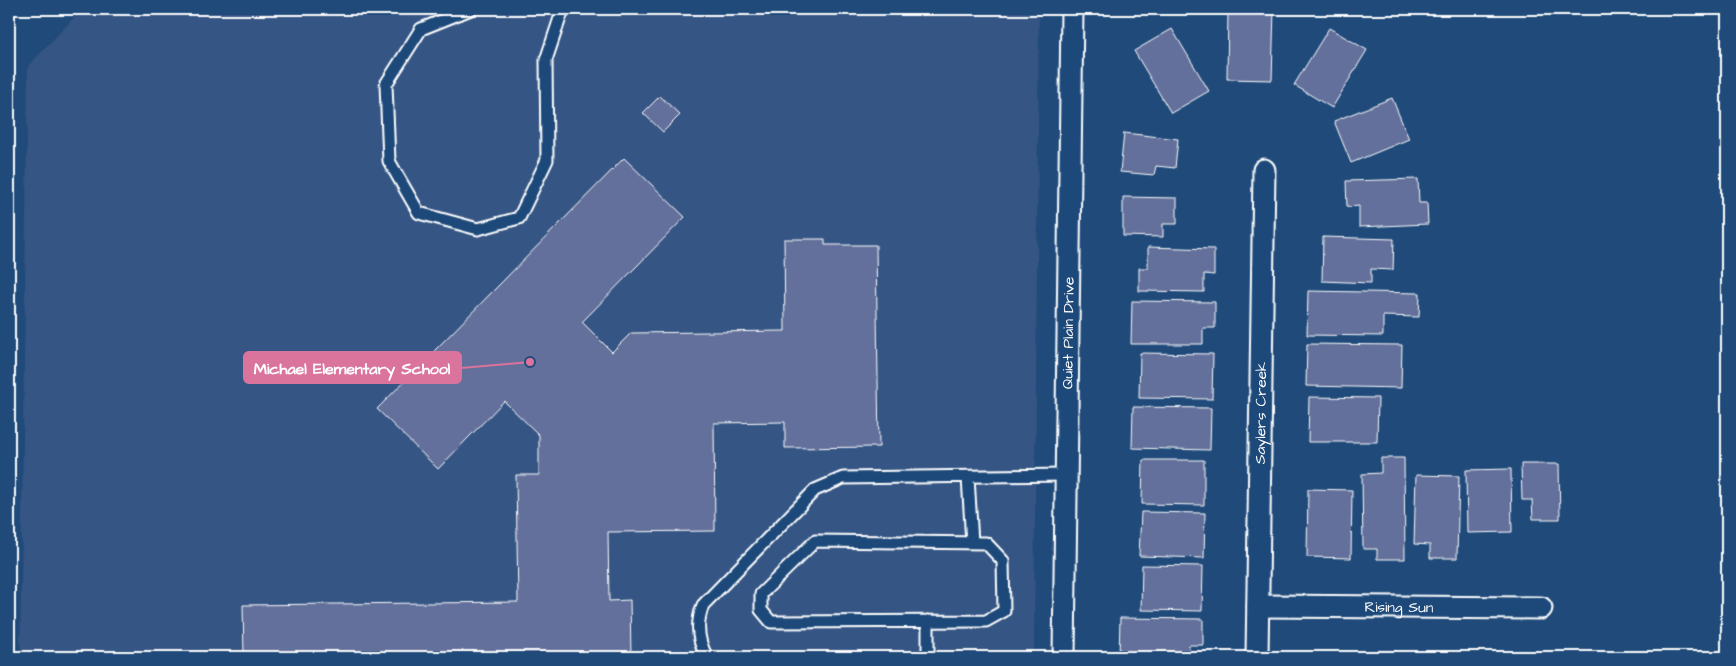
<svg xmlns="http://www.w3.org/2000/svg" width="1736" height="666" viewBox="0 0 1736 666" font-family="'Architects Daughter',sans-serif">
	<rect width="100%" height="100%" fill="#1f4a7a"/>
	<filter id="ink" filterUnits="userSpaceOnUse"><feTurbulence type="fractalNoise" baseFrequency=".02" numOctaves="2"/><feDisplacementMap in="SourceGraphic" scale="10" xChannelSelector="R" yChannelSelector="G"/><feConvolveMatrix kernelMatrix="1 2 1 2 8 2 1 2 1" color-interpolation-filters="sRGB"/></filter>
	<g filter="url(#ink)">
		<path fill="#345584" d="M82 9H1039L1034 657H20L28 66Z"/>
		<path fill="#64709b" stroke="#fff" d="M1228 9H1274L1272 80 1227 79Z
			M1329 28 1367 50 1332 108 1294 85Z
			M1172 29 1209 91 1171 113 1134 51Z
			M660 96 680 115 663 132 643 113Z
			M1392 98 1409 139 1351 163 1334 121Z
			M1124 133 1178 139 1175 168 1156 166 1154 175 1120 172Z
			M624 158 685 217 582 322 612 352 631 333 785 331 784 239H825V245H876L879 447 785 448V422L714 423 715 531 608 532 609 601 630 600 631 657H244L243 605 518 602 516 475H539V435L504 401 438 469 377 409Z
			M1418 179 1419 203H1427L1428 224 1359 227V206L1347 207 1346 181Z
			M1123 197 1177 198V224H1163V237L1123 236Z
			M1323 237 1394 239 1393 270 1371 269V283L1322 281Z
			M1148 247 1214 249V275L1204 274V292L1139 291V268H1148Z
			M1308 291 1420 293 1419 317 1383 316V336L1307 335Z
			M1132 301 1215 302V328H1203V344H1131Z
			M1307 344 1402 345 1401 388 1306 386Z
			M1140 353 1213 354 1212 399 1139 398Z
			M1309 397 1378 398 1377 442H1308Z
			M1133 407 1211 408 1210 450 1132 448Z
			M1381 458H1404L1405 559H1377V549H1363L1362 474 1381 473Z
			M1143 460H1204V505L1142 504Z
			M1521 464H1559L1560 519H1533L1532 500H1522Z
			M1511 469 1512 532 1467 533 1466 470Z
			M1416 475 1459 476 1457 558H1430V545L1414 544Z
			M1308 489 1352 490 1351 558 1307 557Z
			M1141 512 1205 513 1204 558 1139 556Z
			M1142 565 1203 566 1202 611 1141 610Z
			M1120 618 1203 619V645H1189V657H1119Z
			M1368 651H1396V657H1368Z
			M1463 654V657H1419V655Z
			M1353 655 1354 657H1307V656Z"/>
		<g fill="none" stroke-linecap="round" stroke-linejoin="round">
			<defs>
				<path id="lane" d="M471 9 421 29 386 84 389 161 419 213 478 229 519 218 547 160 546 60 563 9
					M968 477 972 543
					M815 541 986 543 1003 561 1004 611 986 621 771 622 761 610V594Z
					M928 621V657
					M707 657C697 640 696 623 703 605L815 490 843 478 1066 475"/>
				<g id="street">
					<path id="s1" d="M1258 606 1541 608"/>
					<path id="s2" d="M1064 657 1072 9"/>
					<path id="s3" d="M1257 657 1264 170"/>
				</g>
			</defs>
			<use href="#lane" stroke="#fff" stroke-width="15"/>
			<use href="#street" stroke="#fff" stroke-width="25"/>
			<use href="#lane" stroke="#1f4a7a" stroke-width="11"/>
			<use href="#street" stroke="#1f4a7a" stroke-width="21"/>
		</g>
	</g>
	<g text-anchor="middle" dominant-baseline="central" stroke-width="4" stroke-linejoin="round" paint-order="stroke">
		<g font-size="15" fill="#fff" stroke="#1f4a7a">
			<text stroke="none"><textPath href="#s2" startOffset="324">Quiet Plain Drive</textPath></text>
			<text stroke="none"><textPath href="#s3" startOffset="244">Saylers Creek</textPath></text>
			<text stroke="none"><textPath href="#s1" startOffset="141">Rising Sun</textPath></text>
		</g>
	</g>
	<path fill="none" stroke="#da749d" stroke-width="2" d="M530 362L461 368"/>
	<circle fill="#da749d" stroke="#1f4a7a" stroke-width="2" cx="530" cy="362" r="5"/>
	<rect fill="#da749d" stroke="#da749d" stroke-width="2" x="244" y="352" width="217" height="31" rx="5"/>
	<g font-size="16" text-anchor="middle" font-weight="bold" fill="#fff">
		<text x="352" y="374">Michael Elementary School</text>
	</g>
	<rect width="1736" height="666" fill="none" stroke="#1f4a7a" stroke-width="30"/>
	<rect x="15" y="15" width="1706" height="636" fill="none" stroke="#fff" stroke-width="2" filter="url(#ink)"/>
</svg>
